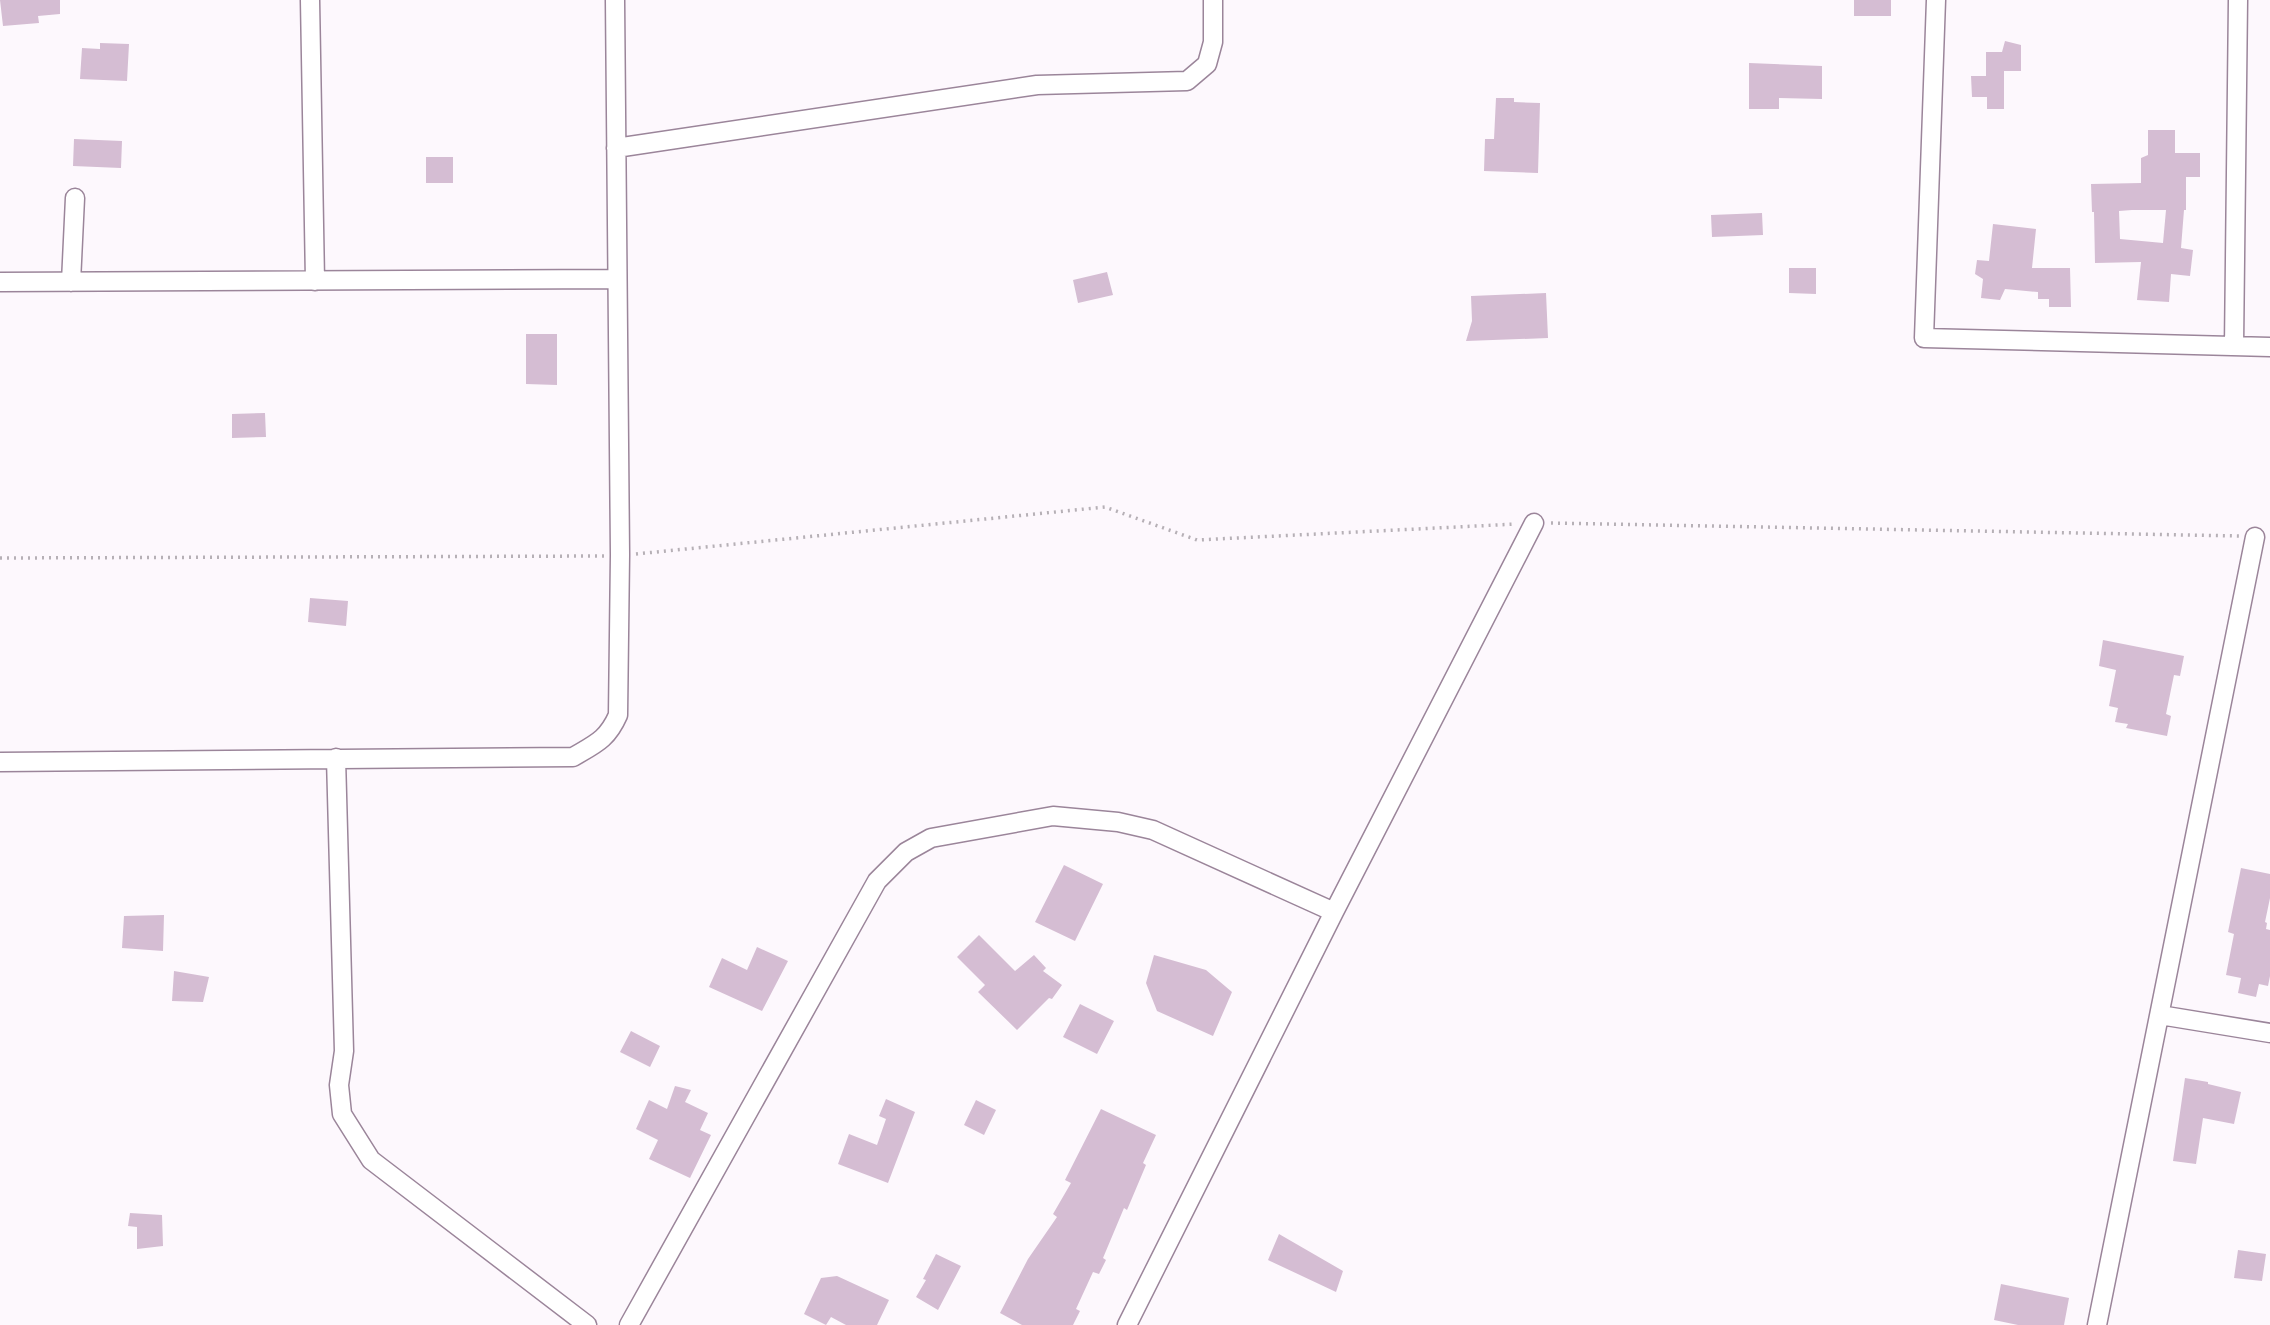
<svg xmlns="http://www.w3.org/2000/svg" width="2270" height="1325" viewBox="0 0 2270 1325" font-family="'Varela Round',sans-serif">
	<rect width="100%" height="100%" fill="#fdf8fd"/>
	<path fill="#d5bdd3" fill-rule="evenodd" d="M0 0H60V14L38 16 39 23 3 26Z
		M1854 0H1891V16H1854Z
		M2005 41 2021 45V71H2004V109H1987V97H1972L1971 76H1986V52H2002Z
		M100 43 129 44 127 81 80 79 82 48 100 49Z
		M1749 63 1822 66V99L1779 98V109H1749Z
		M1496 98H1514V102L1540 103 1538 173 1484 171 1485 139H1494Z
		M2148 130H2175V153H2200V177H2186V210H2184L2181 248 2193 250 2190 276 2171 274 2169 302 2137 300 2141 262 2095 263 2094 212H2092L2091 184 2141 183V158L2148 155ZM2132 210H2166L2163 243 2120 239 2119 211Z
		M74 139 122 141 121 168 73 166Z
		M426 157H453V183H426Z
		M1762 213 1763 235 1712 237 1711 215Z
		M1993 224 2036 229 2032 268H2070L2071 307H2049V299H2038V292L2005 289 2000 300 1981 298 1983 279 1975 274 1977 260 1989 261Z
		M1789 268H1816V294L1789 293Z
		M1107 272 1113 295 1078 303 1073 280Z
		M1546 293 1548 338 1466 341 1472 321 1471 296Z
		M526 334H557V385L526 384Z
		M265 413 266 437 232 438V414Z
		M310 598 348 601 346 626 308 622Z
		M2103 640 2184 656 2180 676 2174 675 2166 714 2171 716 2167 736 2126 728 2128 724 2115 722 2118 708 2109 706 2116 670 2099 666Z
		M1064 865 1103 884 1075 941 1035 922Z
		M2241 868 2270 874V898L2265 922 2267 923 2266 929 2270 930V976L2268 986 2259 984 2256 997 2238 993 2241 978 2226 975 2234 934 2228 932Z
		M164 915 163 951 122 948 124 916Z
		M979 935 1015 971 1034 955 1046 968 1043 971 1062 985 1052 999 1049 998 1017 1030 978 992 985 985 957 957Z
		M757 947 788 961 762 1011 709 987 722 958 747 970Z
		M1154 955 1206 970 1232 992 1213 1036 1157 1011 1146 983Z
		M174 971 209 977 203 1002 172 1001Z
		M1080 1004 1114 1021 1097 1054 1063 1037Z
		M631 1031 660 1046 650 1067 620 1052Z
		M2185 1078 2208 1082V1084L2241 1092 2234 1124 2203 1118 2196 1164 2173 1161Z
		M675 1086 691 1090 685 1102 708 1113 700 1130 711 1135 690 1178 649 1159 658 1140 636 1129 649 1100 667 1109Z
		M886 1099 915 1112 888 1183 838 1164 849 1134 877 1145 886 1119 879 1116Z
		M976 1100 996 1110 984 1135 964 1125Z
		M1101 1109 1156 1135 1143 1163 1146 1165 1127 1210 1124 1208 1103 1258 1106 1260 1099 1274 1093 1272 1076 1309 1080 1311 1073 1325H1022L1000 1313 1028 1259 1057 1217 1053 1214 1071 1183 1065 1180Z
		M130 1213 162 1215 163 1246 137 1249V1227L128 1226Z
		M1279 1234 1343 1271 1336 1292 1268 1260Z
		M2238 1250 2266 1254 2262 1281 2234 1278Z
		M936 1254 961 1266 938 1310 916 1297 926 1280 923 1279Z
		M837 1276 889 1300 877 1325H846L831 1317 826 1325 804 1314 821 1278Z
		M2001 1284 2069 1298 2064 1325H2018L1994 1320Z"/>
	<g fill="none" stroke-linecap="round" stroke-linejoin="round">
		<defs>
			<path id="street" d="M310 0 315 281
				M1936 0 1924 338 2270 347
				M616 148 1037 85 1187 81 1207 64 1213 42V0
				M0 282 617 279
				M71 282 75 198
				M2234 346 2238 0
				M336 758 344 1051 339 1085 342 1114 371 1160 587 1325
				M0 762 573 757C595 744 607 740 618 715L620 555 615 0
				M2160 1015 2270 1033
				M629 1325 877 881 906 852 931 838 1053 816 1118 822 1153 830 1334 912
				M1127 1325 1334 912 1534 523
				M2097 1325 2255 537"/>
		</defs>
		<use href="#street" stroke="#9b859a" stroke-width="21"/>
		<path stroke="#b6b0b6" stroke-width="3.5" stroke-dasharray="2 5" stroke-linecap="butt" d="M1551 523 2240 536
			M636 554 1105 507 1197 540 1516 524
			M0 558 604 556"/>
		<use href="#street" stroke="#fff" stroke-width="18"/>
	</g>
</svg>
